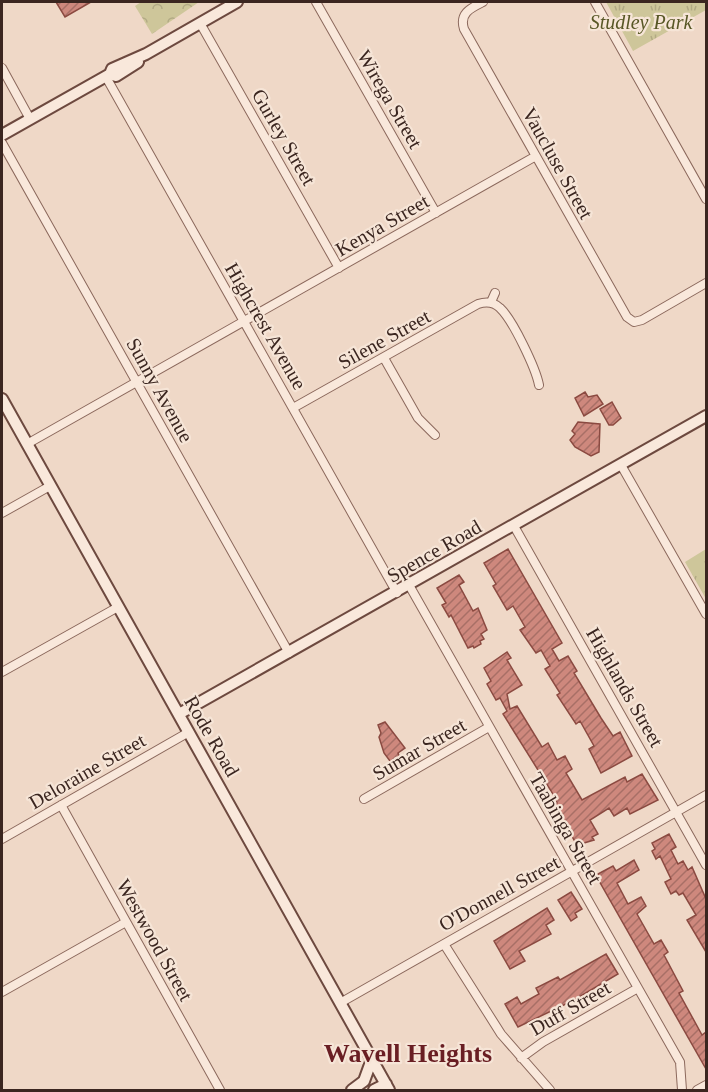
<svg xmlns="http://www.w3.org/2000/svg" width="708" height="1092" viewBox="0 0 708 1092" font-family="'Times New Roman',serif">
	<defs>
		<pattern id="forest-crowns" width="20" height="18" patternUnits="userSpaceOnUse" patternTransform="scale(1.5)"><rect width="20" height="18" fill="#cec69a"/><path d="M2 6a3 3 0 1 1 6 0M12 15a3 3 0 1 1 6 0" fill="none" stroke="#b2aa84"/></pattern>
		<pattern id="park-tufts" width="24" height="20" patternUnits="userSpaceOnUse" patternTransform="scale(1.5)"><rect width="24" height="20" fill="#cec69a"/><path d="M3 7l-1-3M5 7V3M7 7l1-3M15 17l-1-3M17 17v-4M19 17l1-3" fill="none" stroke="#b2aa84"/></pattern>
		<pattern id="building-hatch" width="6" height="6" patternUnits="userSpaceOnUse" patternTransform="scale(1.5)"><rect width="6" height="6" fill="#ce887d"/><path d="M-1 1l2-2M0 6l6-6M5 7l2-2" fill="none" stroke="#a86f66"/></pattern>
	</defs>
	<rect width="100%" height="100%" fill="#efd8c7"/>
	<path fill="url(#forest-crowns)" d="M141 2H199L152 34 135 6Z"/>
	<path fill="url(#park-tufts)" d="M606 2H706V10L633 51Z
		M706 549V599L685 562Z"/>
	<path fill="url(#building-hatch)" stroke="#8b4a41" stroke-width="1.5" d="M56 2H91L65 17Z
		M585 392 588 397 597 395 603 404 584 416 575 398Z
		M612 402 621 418 613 425H609L600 409Z
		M578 422 600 424 599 452 591 456 575 447 570 440 575 434 572 431Z
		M508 549 562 643 552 649 559 661 568 656 577 671 574 673 601 718 613 736 620 732 632 756 601 773 589 749 594 746 580 721 576 724 557 695 560 693 545 669 550 666 541 650 536 653 520 630 525 627 513 606 507 610 493 586 496 584 484 563Z
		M459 575 464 582 459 585 473 611 478 608 487 630 481 634 484 639 480 641 481 644 474 648 473 646 468 648 451 615 449 617 442 605 446 603 437 588Z
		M507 652 511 658 507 660 522 685 507 694 510 709 517 706 542 747 548 743 557 760 565 756 572 769 566 773 582 800 625 777 627 782 642 774 658 800 630 814 627 808 614 816 609 808 590 820 598 834 592 837 594 840 577 845 554 805 557 803 553 794 503 714 507 711 500 698 496 700 487 684 491 681 484 668Z
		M385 722 405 748 398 753 401 761 393 765 384 753 379 737 381 733 378 725Z
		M669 834 676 847 671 850 678 864 683 861 688 870 692 867 706 899V952L687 920 696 915 683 893 679 895 676 891 671 894 665 882 671 879 660 856 656 859 652 851 655 849 652 843Z
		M634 860 639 870 617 883 628 904 641 897 646 906 637 914 654 944 661 940 668 952 664 955 683 991 679 993 702 1035 706 1032V1069L598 879V874L613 866 616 871Z
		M571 892 582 909 575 913 577 917 571 921 558 900Z
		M547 908 554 920 546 925 551 934 519 951 525 961 510 969 494 941Z
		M606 954 618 974 574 1000 518 1027 505 1004 517 997 521 1004 539 994 536 988 558 977 560 980Z"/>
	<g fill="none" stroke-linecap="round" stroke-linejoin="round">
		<defs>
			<path id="street" d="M316 2 436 213
				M483 2C471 8 459 13 464 29L627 317 634 322 642 320 706 283
				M595 2 706 199
				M200 23 339 268
				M2 68 30 119
				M106 77 397 593
				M2 143 289 653
				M491 302 495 293
				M384 358 418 418 435 435
				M293 408 478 304C487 301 494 302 500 308 513 320 536 369 539 385
				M27 444 536 156
				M621 465 706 614
				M2 513 50 486
				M514 526 706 865
				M409 585 680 1062 682 1090
				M2 672 118 607
				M364 799 489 727
				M61 805 220 1090
				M2 839 189 732
				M444 944 501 1034 550 1090
				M2 992 126 922
				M340 1003 706 795
				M521 1058 543 1042 638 988
				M697 1090 706 1085"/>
			<path id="secondary" d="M110 74 116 76 138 62
				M2 135 110 74 112 69 146 54 237 2
				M2 399 389 1090
				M179 714 706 416
				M352 1090 364 1081 372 1059
				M374 1090 386 1084"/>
		</defs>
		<use href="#street" stroke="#8b685c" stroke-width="10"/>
		<use href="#secondary" stroke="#6d493f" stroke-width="14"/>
		<use href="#street" stroke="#f9e8db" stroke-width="8"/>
		<use href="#secondary" stroke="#f9e8db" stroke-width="10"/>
	</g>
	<g text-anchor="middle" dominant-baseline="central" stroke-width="4.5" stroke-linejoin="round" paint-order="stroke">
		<g font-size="20" font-style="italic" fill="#585726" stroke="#f6e5d7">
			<text x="641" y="22">Studley Park</text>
		</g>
		<g font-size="20" fill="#3b2620" stroke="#f6e5d7">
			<text transform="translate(390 99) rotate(60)">Wirega Street</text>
			<text transform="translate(284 137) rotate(60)">Gurley Street</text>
			<text transform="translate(558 163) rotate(61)">Vaucluse Street</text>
			<text transform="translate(382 225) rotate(-30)">Kenya Street</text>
			<text transform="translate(266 326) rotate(60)">Highcrest Avenue</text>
			<text transform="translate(384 339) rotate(-29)">Silene Street</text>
			<text transform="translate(160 390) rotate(61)">Sunny Avenue</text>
			<text transform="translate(434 551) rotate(-30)">Spence Road</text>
			<text transform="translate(625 687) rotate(60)">Highlands Street</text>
			<text transform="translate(212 736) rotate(60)">Rode Road</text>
			<text transform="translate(419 749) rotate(-30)">Sumar Street</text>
			<text transform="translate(87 771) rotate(-30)">Deloraine Street</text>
			<text transform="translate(566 828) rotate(60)">Taabinga Street</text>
			<text transform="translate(499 893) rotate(-29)">O'Donnell Street</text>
			<text transform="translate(155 940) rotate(61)">Westwood Street</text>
			<text transform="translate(570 1008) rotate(-30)">Duff Street</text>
		</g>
		<g font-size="26" font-weight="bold" fill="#691e23" stroke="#f6e5d7">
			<text x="408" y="1053">Wavell Heights</text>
		</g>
	</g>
	<rect width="708" height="1092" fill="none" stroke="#3b2620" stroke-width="6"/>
</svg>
